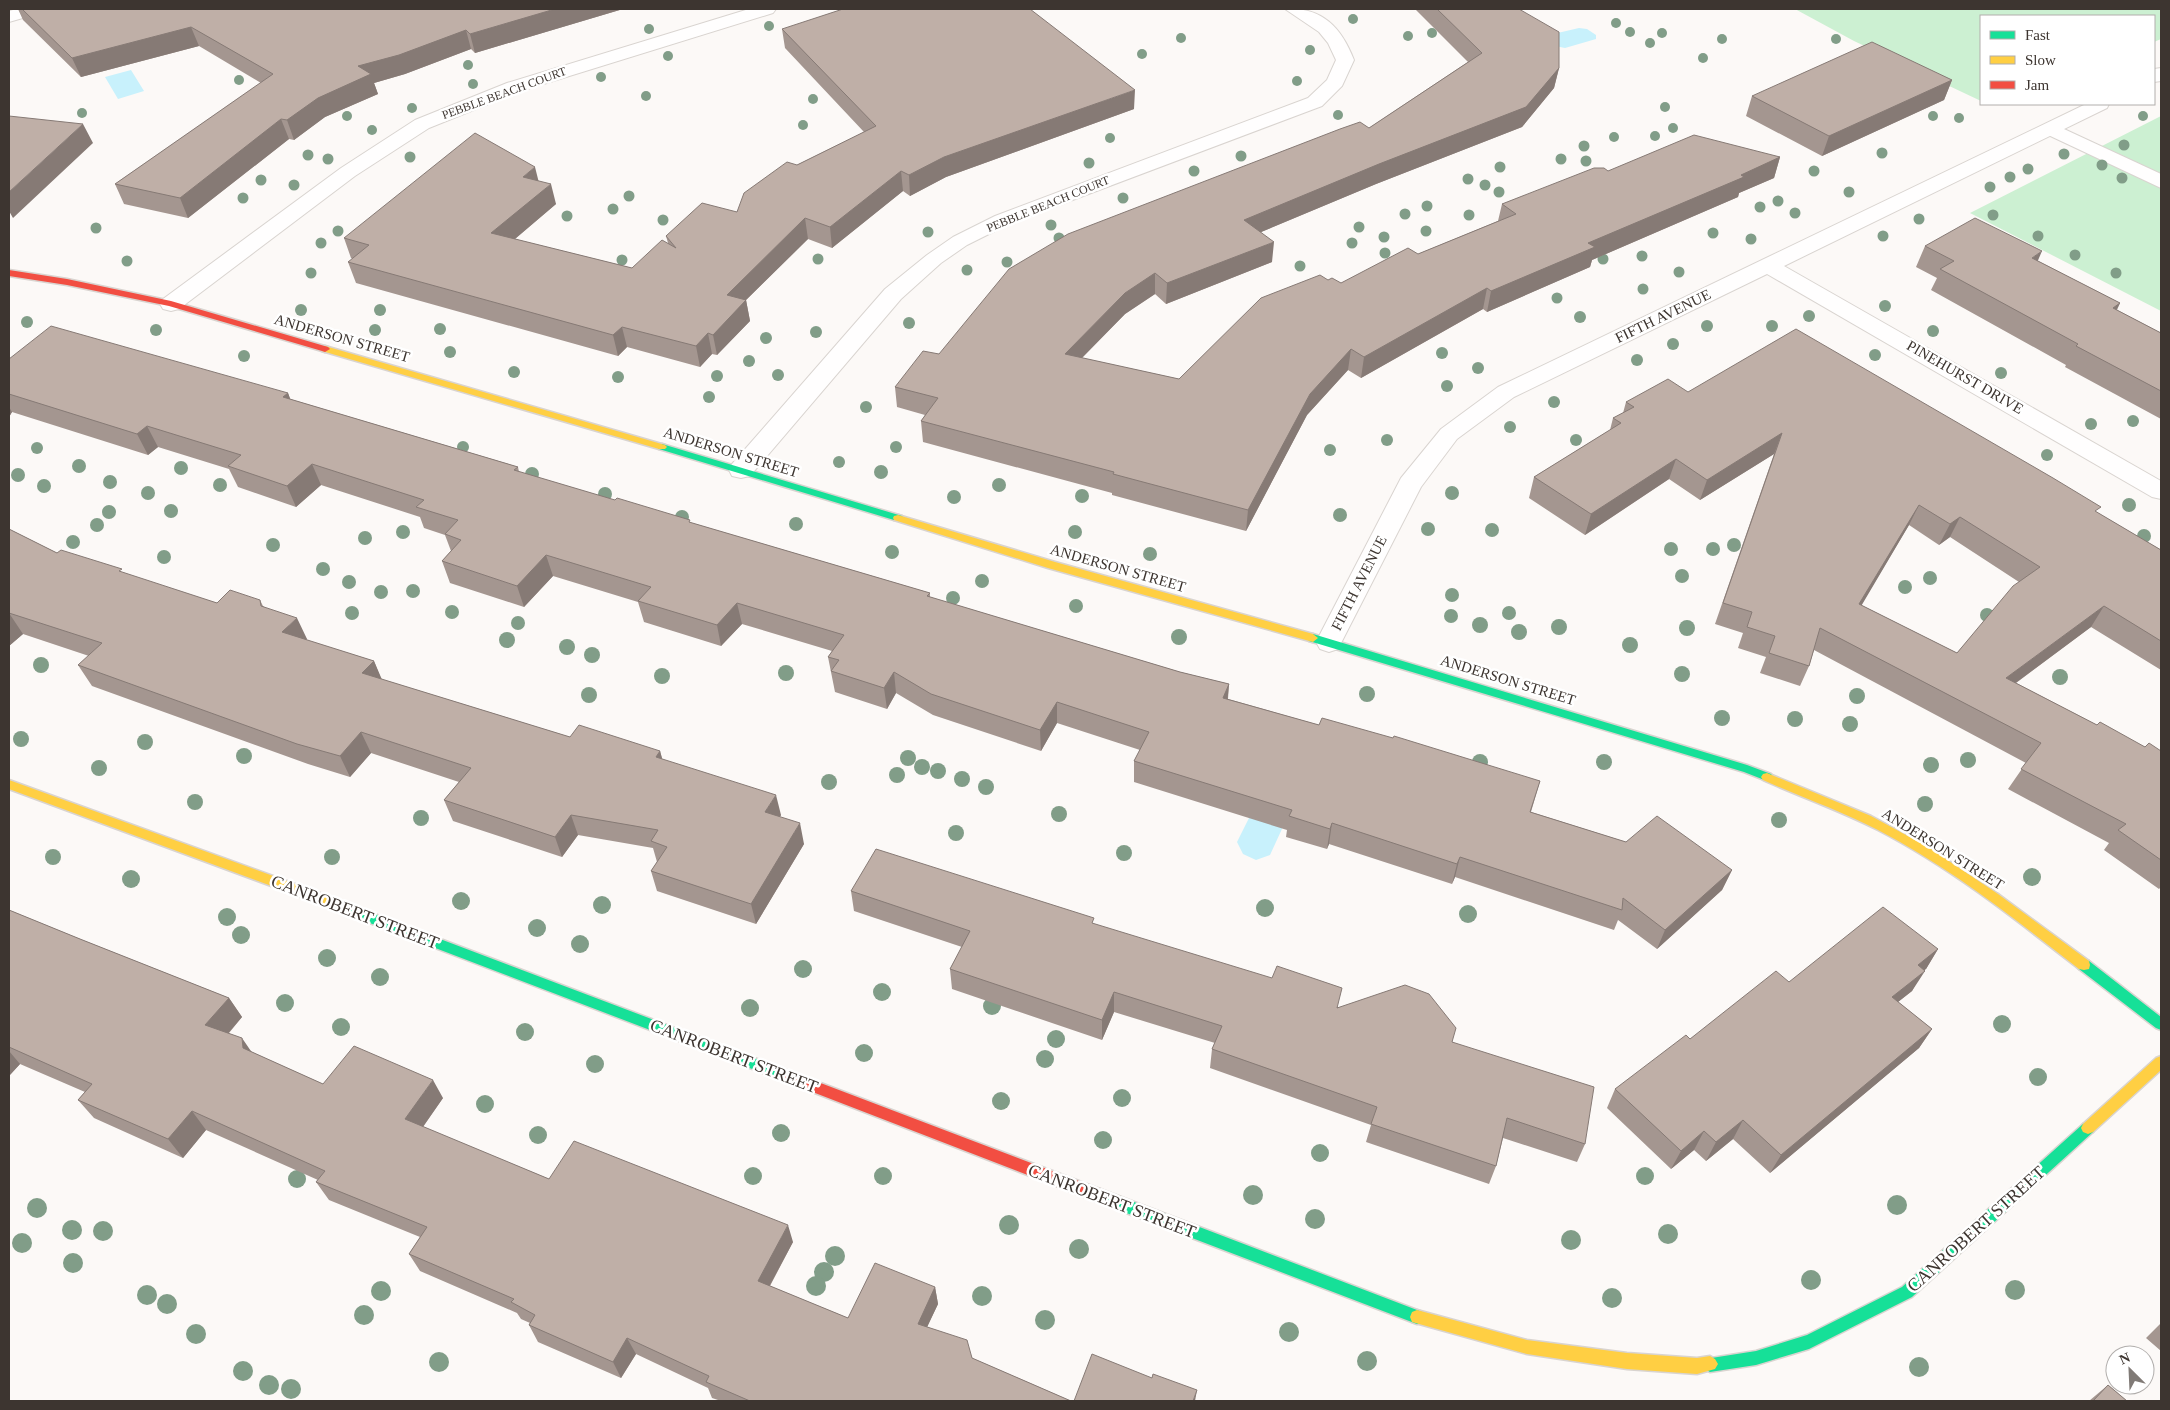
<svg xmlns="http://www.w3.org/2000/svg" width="2170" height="1410" viewBox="0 0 2170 1410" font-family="Georgia,serif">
	<rect width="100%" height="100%" fill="#fcf9f7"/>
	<path fill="#ccf0d2" d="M1795 9H2161V39L2154 42V16H1981V101L1854 41Z
		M2161 116V311L1970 213Z"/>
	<path fill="#c8f1fc" d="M1579 28 1587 29 1596 35V39L1565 48 1555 46 1549 35Z
		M131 70 144 91 118 99 105 77Z
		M1254 808 1287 818 1270 855 1256 860 1243 854 1237 842Z"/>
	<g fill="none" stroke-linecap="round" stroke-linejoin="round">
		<defs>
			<path id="lane" d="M2051 123 2161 174V188L2044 133 2041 129 2044 125Z"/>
			<path id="street" d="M17 9H43L40 13 9 22V11Z
				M749 9H776L773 13 521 91 429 128 355 176 179 309 171 311 163 309 160 304 163 299 341 168 415 120 507 83Z
				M1285 9C1322 7 1341 27 1354 60L1342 86 1322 106 1009 224 967 245 941 263 901 299 750 476 741 478 732 476 729 470 732 464 885 289 927 255 953 237 995 216 1308 98 1327 80 1336 60 1328 43 1319 32Z
				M2161 68V81L2154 82V69Z
				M2086 104H2109L2107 108 1784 266 2161 481V499L2152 497 1767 274 1514 397 1457 439 1421 487 1338 649 1329 652 1320 649 1316 642 1401 478 1441 429 1498 387Z"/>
			<path id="fast" d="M662 444 902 516 903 518 902 520H894L659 449 657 447 659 445Z
				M1313 634 1747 765 1771 774 1773 777 1771 780 1767 781 1744 772 1309 641 1308 638 1309 635Z
				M324 895 794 1073 796 1077 794 1081 789 1083 320 904 318 900 320 896Z
				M2084 960 2089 961 2161 1017V1030L2156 1028 2079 969 2078 965 2079 961Z
				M2088 1122 2093 1124 2095 1128 2093 1132 1912 1297 1809 1349 1756 1365 1710 1372 1705 1369 1702 1364 1705 1359 1756 1351 1807 1335 1902 1287 2083 1124Z
				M1100 1189 1417 1310 1422 1312 1424 1317 1422 1322 1417 1324 1095 1201 1093 1196 1095 1191Z"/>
			<path id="slow" d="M325 346 665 445 667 447 665 449H659L322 351V347Z
				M898 515 1055 562 1313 634 1318 638 1313 642 1048 568 894 520 893 518 894 516Z
				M1767 773 1871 816 1928 847 1998 894 2089 961 2090 965 2089 969 2084 970 2079 969C2015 919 1951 868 1878 830 1841 811 1801 797 1763 780L1761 777 1763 774Z
				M9 780 328 896 330 900 328 904 324 905 320 904 9 789Z
				M2161 1056V1070L2093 1132 2088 1134 2083 1132 2081 1128 2083 1124 2156 1058Z
				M1417 1310 1527 1340 1627 1353 1697 1358 1710 1356 1715 1359 1718 1364 1715 1369 1697 1374 1627 1369 1527 1354 1412 1322 1410 1317 1412 1312Z"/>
			<path id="jam" d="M9 270 67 279 171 301 328 347 330 349 325 352 322 351 169 306 67 285 9 276Z
				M789 1071 1105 1191 1107 1196 1105 1201 1100 1203 784 1081 782 1077 784 1073Z"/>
		</defs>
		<use href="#lane" stroke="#d9d4d0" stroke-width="2"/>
		<use href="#street" stroke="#d9d4d0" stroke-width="2"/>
		<use href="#fast" stroke="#d9d4d0" stroke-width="3"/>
		<use href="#slow" stroke="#d9d4d0" stroke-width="3"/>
		<use href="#jam" stroke="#d9d4d0" stroke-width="3"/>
		<use href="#lane" fill="#fffefe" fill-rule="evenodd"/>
		<use href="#street" fill="#fffefe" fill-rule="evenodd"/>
		<use href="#fast" fill="#16e098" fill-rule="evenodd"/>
		<use href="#slow" fill="#ffcf43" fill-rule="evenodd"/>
		<use href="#jam" fill="#f24e42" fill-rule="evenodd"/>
	</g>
	<g fill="#819d88">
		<circle cx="1353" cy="19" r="5"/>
		<circle cx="1616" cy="23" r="5"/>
		<circle cx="769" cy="26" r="5"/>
		<circle cx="649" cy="29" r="5"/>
		<circle cx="1630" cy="32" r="5"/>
		<circle cx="1432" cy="33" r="5"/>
		<circle cx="1662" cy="33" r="5"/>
		<circle cx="1408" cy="36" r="5"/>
		<circle cx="1181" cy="38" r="5"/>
		<circle cx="1722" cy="39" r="5"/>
		<circle cx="1836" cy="39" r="5"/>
		<circle cx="1650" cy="43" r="5"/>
		<circle cx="1310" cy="50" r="5"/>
		<circle cx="1142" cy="54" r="5"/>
		<circle cx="668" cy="56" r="5"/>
		<circle cx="1703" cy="58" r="5"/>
		<circle cx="468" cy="65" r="5"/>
		<circle cx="601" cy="77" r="5"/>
		<circle cx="239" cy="80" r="5"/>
		<circle cx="1297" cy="81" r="5"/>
		<circle cx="473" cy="84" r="5"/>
		<circle cx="646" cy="96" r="5"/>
		<circle cx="813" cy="99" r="5"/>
		<circle cx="1665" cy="107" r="5"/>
		<circle cx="412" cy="108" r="5"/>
		<circle cx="82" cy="113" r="5"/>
		<circle cx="1338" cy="115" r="5"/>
		<circle cx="347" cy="116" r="5"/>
		<circle cx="1933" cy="116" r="5"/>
		<circle cx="2143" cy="116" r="5"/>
		<circle cx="1959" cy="118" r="5"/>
		<circle cx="803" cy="125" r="5"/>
		<circle cx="1673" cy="128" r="5"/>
		<circle cx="372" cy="130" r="5"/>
		<circle cx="1655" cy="136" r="5"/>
		<circle cx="1614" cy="137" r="5"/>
		<circle cx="1110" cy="138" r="5"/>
		<circle cx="2124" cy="145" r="5.5"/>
		<circle cx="1584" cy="146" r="5.5"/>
		<circle cx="1882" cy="153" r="5.5"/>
		<circle cx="2064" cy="154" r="5.5"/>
		<circle cx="308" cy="155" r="5.5"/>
		<circle cx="1241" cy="156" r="5.5"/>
		<circle cx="410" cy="157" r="5.5"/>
		<circle cx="328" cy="159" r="5.5"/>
		<circle cx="1561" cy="159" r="5.5"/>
		<circle cx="1586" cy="161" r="5.5"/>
		<circle cx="1089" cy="163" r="5.5"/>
		<circle cx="2102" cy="165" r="5.5"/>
		<circle cx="1500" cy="167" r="5.5"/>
		<circle cx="2028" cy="169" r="5.5"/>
		<circle cx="1194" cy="171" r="5.5"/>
		<circle cx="1814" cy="171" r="5.5"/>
		<circle cx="2010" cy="177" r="5.5"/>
		<circle cx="2122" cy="178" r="5.5"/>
		<circle cx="1468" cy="179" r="5.5"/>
		<circle cx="261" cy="180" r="5.5"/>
		<circle cx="294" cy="185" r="5.5"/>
		<circle cx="1485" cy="185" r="5.5"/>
		<circle cx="1990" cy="187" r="5.5"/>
		<circle cx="1499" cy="192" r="5.5"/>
		<circle cx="1849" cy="192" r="5.5"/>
		<circle cx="629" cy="196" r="5.5"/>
		<circle cx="243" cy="198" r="5.5"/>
		<circle cx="1123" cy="198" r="5.5"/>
		<circle cx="1778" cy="201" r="5.5"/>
		<circle cx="1427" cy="206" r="5.5"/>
		<circle cx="1760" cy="207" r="5.5"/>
		<circle cx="613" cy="209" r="5.5"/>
		<circle cx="1795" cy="213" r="5.5"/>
		<circle cx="1405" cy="214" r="5.5"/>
		<circle cx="1469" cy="215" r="5.5"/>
		<circle cx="1993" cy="215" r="5.5"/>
		<circle cx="567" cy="216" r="5.5"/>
		<circle cx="1919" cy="219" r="5.5"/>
		<circle cx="663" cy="220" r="5.5"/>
		<circle cx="1051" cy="225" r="5.5"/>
		<circle cx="1359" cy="227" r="5.5"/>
		<circle cx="96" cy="228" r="5.5"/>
		<circle cx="338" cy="231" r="5.5"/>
		<circle cx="1426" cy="231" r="5.5"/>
		<circle cx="928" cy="232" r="5.5"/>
		<circle cx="1713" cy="233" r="5.5"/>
		<circle cx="1883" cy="236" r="5.5"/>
		<circle cx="2038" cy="236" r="5.5"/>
		<circle cx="1384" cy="237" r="5.5"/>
		<circle cx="1059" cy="238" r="5.5"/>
		<circle cx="1751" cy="239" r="5.5"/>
		<circle cx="321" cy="243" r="5.5"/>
		<circle cx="1352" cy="243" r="5.5"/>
		<circle cx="1385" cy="253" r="5.5"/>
		<circle cx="2075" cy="255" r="5.5"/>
		<circle cx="1642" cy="256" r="5.5"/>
		<circle cx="818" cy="259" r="5.5"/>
		<circle cx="1603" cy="259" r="5.5"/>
		<circle cx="622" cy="260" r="5.5"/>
		<circle cx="127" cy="261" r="5.5"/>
		<circle cx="1007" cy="262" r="5.5"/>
		<circle cx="1300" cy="266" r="5.5"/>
		<circle cx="967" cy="270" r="5.5"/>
		<circle cx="1679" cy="272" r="5.5"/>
		<circle cx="311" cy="273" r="5.5"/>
		<circle cx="2116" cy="273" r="5.5"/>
		<circle cx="1643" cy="289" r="5.5"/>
		<circle cx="1557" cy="298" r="5.5"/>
		<circle cx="1885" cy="306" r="6"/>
		<circle cx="301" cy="310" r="6"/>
		<circle cx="380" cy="310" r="6"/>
		<circle cx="1809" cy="316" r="6"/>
		<circle cx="1580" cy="317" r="6"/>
		<circle cx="27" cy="322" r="6"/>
		<circle cx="909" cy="323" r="6"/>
		<circle cx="1707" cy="326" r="6"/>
		<circle cx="1772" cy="326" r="6"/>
		<circle cx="440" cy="329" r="6"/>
		<circle cx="156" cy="330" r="6"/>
		<circle cx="375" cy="330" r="6"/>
		<circle cx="1933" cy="331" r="6"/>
		<circle cx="816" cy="332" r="6"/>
		<circle cx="766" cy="338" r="6"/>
		<circle cx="1673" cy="344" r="6"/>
		<circle cx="450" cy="352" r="6"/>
		<circle cx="1442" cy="353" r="6"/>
		<circle cx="1875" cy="355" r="6"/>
		<circle cx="244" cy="356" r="6"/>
		<circle cx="1637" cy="360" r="6"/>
		<circle cx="749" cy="361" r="6"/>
		<circle cx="1478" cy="368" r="6"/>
		<circle cx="514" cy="372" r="6"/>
		<circle cx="2001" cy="373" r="6"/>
		<circle cx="778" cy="375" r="6"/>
		<circle cx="717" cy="376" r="6"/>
		<circle cx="618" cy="377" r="6"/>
		<circle cx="1447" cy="386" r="6"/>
		<circle cx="709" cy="397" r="6"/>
		<circle cx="1554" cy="402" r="6"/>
		<circle cx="866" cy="407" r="6"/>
		<circle cx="2133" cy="421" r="6"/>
		<circle cx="2091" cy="424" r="6"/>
		<circle cx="1510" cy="427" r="6"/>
		<circle cx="1387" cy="440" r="6"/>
		<circle cx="1576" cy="440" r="6"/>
		<circle cx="463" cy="447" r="6"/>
		<circle cx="896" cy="447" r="6"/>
		<circle cx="37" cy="448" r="6"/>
		<circle cx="1330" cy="450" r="6"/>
		<circle cx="2047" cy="455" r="6"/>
		<circle cx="839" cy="462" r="6"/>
		<circle cx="79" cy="466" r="7"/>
		<circle cx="181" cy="468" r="7"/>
		<circle cx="881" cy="472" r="7"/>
		<circle cx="532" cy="474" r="7"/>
		<circle cx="18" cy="475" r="7"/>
		<circle cx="110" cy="482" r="7"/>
		<circle cx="220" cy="485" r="7"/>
		<circle cx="999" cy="485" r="7"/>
		<circle cx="44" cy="486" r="7"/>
		<circle cx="148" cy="493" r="7"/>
		<circle cx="1452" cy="493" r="7"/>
		<circle cx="605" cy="494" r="7"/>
		<circle cx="1082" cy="496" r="7"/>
		<circle cx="954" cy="497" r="7"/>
		<circle cx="2129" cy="505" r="7"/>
		<circle cx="171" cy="511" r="7"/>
		<circle cx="109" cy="512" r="7"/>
		<circle cx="1340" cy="515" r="7"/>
		<circle cx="682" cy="517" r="7"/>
		<circle cx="796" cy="524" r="7"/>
		<circle cx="97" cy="525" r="7"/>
		<circle cx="1428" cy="529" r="7"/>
		<circle cx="1492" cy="530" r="7"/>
		<circle cx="403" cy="532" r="7"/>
		<circle cx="1075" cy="532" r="7"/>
		<circle cx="2144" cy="536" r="7"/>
		<circle cx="365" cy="538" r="7"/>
		<circle cx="73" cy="542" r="7"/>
		<circle cx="273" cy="545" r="7"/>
		<circle cx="1734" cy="545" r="7"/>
		<circle cx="1671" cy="549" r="7"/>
		<circle cx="1713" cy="549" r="7"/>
		<circle cx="892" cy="552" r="7"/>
		<circle cx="1150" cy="554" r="7"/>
		<circle cx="164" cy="557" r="7"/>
		<circle cx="323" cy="569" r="7"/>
		<circle cx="1682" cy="576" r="7"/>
		<circle cx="1930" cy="578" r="7"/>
		<circle cx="982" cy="581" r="7"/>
		<circle cx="349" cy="582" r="7"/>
		<circle cx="1905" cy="587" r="7"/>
		<circle cx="413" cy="591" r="7"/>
		<circle cx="381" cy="592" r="7"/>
		<circle cx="1452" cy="595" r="7"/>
		<circle cx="953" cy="598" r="7"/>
		<circle cx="1076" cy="606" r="7"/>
		<circle cx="452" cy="612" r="7"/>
		<circle cx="352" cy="613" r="7"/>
		<circle cx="1509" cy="613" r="7"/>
		<circle cx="1987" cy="615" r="7"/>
		<circle cx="1451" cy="616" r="7"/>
		<circle cx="518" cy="623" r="7"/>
		<circle cx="1480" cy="625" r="8"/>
		<circle cx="1559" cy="627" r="8"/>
		<circle cx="1687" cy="628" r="8"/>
		<circle cx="1519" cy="632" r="8"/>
		<circle cx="1179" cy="637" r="8"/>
		<circle cx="507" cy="640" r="8"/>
		<circle cx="1630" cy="645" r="8"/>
		<circle cx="567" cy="647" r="8"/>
		<circle cx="592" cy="655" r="8"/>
		<circle cx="41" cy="665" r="8"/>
		<circle cx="786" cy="673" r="8"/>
		<circle cx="1682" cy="674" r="8"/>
		<circle cx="662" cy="676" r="8"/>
		<circle cx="2060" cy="677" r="8"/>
		<circle cx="1367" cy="694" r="8"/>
		<circle cx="589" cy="695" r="8"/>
		<circle cx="1857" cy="696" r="8"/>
		<circle cx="1722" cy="718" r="8"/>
		<circle cx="1795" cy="719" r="8"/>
		<circle cx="1850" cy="724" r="8"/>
		<circle cx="21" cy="739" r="8"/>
		<circle cx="145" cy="742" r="8"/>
		<circle cx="244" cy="756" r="8"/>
		<circle cx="908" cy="758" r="8"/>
		<circle cx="1968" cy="760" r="8"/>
		<circle cx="1480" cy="762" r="8"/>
		<circle cx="1604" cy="762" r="8"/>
		<circle cx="1931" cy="765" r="8"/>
		<circle cx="922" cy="767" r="8"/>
		<circle cx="99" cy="768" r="8"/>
		<circle cx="938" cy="771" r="8"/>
		<circle cx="897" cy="775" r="8"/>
		<circle cx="962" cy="779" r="8"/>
		<circle cx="829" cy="782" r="8"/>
		<circle cx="986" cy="787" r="8"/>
		<circle cx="195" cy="802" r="8"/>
		<circle cx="1925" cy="804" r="8"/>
		<circle cx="1059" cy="814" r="8"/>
		<circle cx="421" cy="818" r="8"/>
		<circle cx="1779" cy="820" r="8"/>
		<circle cx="956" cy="833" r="8"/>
		<circle cx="1124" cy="853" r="8"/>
		<circle cx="53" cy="857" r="8"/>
		<circle cx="332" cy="857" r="8"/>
		<circle cx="2032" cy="877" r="9"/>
		<circle cx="131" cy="879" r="9"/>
		<circle cx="461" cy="901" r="9"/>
		<circle cx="602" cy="905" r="9"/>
		<circle cx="1265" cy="908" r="9"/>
		<circle cx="1468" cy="914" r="9"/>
		<circle cx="227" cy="917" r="9"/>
		<circle cx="537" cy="928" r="9"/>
		<circle cx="241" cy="935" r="9"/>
		<circle cx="580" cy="944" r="9"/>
		<circle cx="327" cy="958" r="9"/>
		<circle cx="803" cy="969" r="9"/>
		<circle cx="380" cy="977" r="9"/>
		<circle cx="882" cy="992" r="9"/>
		<circle cx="285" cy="1003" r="9"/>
		<circle cx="992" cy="1006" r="9"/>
		<circle cx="750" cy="1008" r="9"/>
		<circle cx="2002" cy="1024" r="9"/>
		<circle cx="341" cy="1027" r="9"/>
		<circle cx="525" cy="1032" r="9"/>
		<circle cx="1056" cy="1039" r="9"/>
		<circle cx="864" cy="1053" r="9"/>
		<circle cx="1045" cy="1059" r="9"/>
		<circle cx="595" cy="1064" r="9"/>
		<circle cx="2038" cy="1077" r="9"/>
		<circle cx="1122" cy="1098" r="9"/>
		<circle cx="1001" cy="1101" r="9"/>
		<circle cx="485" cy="1104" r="9"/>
		<circle cx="781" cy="1133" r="9"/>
		<circle cx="538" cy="1135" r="9"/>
		<circle cx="1103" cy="1140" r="9"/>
		<circle cx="1320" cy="1153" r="9"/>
		<circle cx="753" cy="1176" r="9"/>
		<circle cx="883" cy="1176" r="9"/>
		<circle cx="1645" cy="1176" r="9"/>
		<circle cx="297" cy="1179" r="9"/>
		<circle cx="1253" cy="1195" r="10"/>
		<circle cx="1897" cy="1205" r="10"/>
		<circle cx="37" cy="1208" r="10"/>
		<circle cx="1315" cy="1219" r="10"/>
		<circle cx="1009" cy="1225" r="10"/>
		<circle cx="72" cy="1230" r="10"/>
		<circle cx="103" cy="1231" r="10"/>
		<circle cx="1668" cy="1234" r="10"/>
		<circle cx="1571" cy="1240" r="10"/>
		<circle cx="22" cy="1243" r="10"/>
		<circle cx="1079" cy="1249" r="10"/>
		<circle cx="835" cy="1256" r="10"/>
		<circle cx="73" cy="1263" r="10"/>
		<circle cx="824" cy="1272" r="10"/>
		<circle cx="1811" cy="1280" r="10"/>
		<circle cx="816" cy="1286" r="10"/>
		<circle cx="2015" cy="1290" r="10"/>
		<circle cx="381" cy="1291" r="10"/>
		<circle cx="147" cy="1295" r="10"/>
		<circle cx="982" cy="1296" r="10"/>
		<circle cx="1612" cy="1298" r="10"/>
		<circle cx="167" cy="1304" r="10"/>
		<circle cx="364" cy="1315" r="10"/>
		<circle cx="1045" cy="1320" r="10"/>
		<circle cx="1289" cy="1332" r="10"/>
		<circle cx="196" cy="1334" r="10"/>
		<circle cx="1367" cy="1361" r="10"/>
		<circle cx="439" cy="1362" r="10"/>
		<circle cx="1919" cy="1367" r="10"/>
		<circle cx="243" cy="1371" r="10"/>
		<circle cx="269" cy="1385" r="10"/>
		<circle cx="291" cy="1389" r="10"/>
	</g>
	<path fill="#a49690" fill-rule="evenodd" d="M18 9H623L475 53 471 49 405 74 374 83 378 94 325 117 294 140 289 139 188 218 124 204 115 184 261 83 199 46 81 77 23 20Z
		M1415 9H1519L1559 68 1554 88 1522 127 1376 184 1261 232 1272 262 1166 304 1155 294 1125 314 1082 358 1179 379 1328 280 1341 283 1418 254 1498 221 1502 204 1608 171 1780 157 1774 178 1739 193 1738 197 1592 260 1590 267 1487 312 1483 309 1361 378 1348 370 1307 415 1246 531 1112 495V493L923 442 921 421 925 415 897 407 895 387 939 354 1369 128 1468 62Z
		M782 29 1134 109 946 177 910 196 903 191 832 248 808 239 746 300 750 321 717 355 712 354 700 367 627 347 618 356 356 283 348 262 353 259 351 258 344 238 538 181 556 204 515 239 632 268 668 243 666 236 737 212 797 165 864 132 785 48Z
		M1952 80 1944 100 1822 156 1746 116 1752 96Z
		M1925 246 2038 261 2120 303 2117 310 2161 333V419L2065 367 2066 365 1931 290 1937 278 1916 267Z
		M9 359 288 393 290 399 518 467 519 472 930 593V597L1180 672 1229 684 1228 699 1319 725 1540 781 1531 812 1626 842 1732 870 1722 890 1657 949 1618 920 1614 930 1455 877 1452 884 1329 844 1327 849 1286 837 1287 830 1134 782V761L1140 750 1057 723 1041 751 933 715 896 693 887 709 835 692 828 657 832 651 742 624 721 646 644 622 638 602 553 576 524 607 450 583 442 561 451 551 445 535 424 528 420 517 321 485 296 507 238 487 229 469 158 447 148 455 12 412 9 417Z
		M1688 392 2098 513 2161 550V670L2091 627 2016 683 2097 725 2145 747 2161 751V887L2159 889 2104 850 2109 843 2008 789 2026 763 1814 650 1809 666 1800 686 1760 673 1766 657 1738 648 1743 633 1715 624 1774 454 1700 500 1669 479 1585 535 1529 498 1534 477 1610 430 1613 418 1623 413 1626 402ZM1909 525 1939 545 1950 537 2019 582 1957 653 1861 605Z
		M9 529 57 553 217 603 260 600 263 606 307 639 306 640 374 661 381 679 570 737 660 751 662 759 781 815 780 817 804 844 756 924 657 891 651 871 657 862 653 848 578 835 562 857 453 821 444 800 459 782 371 753 350 777 308 764 92 686 78 665 89 656 23 634 9 646Z
		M851 891 1094 924 1338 1007 1452 1042 1585 1144 1577 1162 1503 1138 1496 1166 1489 1184 1366 1142 1371 1125 1210 1068 1212 1049 1215 1043 1114 1012 1102 1040 952 989 950 969 962 947 854 911Z
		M9 910 80 939 229 998 242 1017 229 1033 252 1052 323 1084 443 1098 423 1127 549 1179 793 1242 770 1286 848 1318 935 1287 938 1304 927 1327 972 1358 1071 1401H721L712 1398 708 1388 636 1354 621 1378 538 1342 529 1325 530 1323 521 1319 517 1313 420 1271 409 1254 420 1237 329 1200 316 1182 318 1180 206 1130 183 1158 94 1118 78 1100 85 1092 20 1064 9 1076Z
		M1938 949 1926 969 1923 970 1912 991 1898 1002 1932 1029 1919 1048 1770 1173 1733 1139 1706 1161 1694 1150 1671 1169 1607 1108 1615 1089 1690 1039 1789 982Z
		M2161 1323V1351L2146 1338Z
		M2108 1385 2127 1401H2089Z"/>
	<path fill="#867a75" d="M555 9H623L475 53 470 34Z
		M191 27 199 46 81 77 72 58Z
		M466 30 471 49 405 74 374 83 378 94 325 117 294 140 287 120 358 66Z
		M1559 68 1554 88 1522 127 1376 184 1242 240 1244 220Z
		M1952 80 1944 100 1822 156 1829 136Z
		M1135 90 1134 109 946 177 910 196 909 175 944 157Z
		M281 119 289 139 188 218 180 198Z
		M83 124 93 143 13 218 9 211V192Z
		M1780 157 1774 178 1739 193 1738 197 1592 260 1590 267 1487 312 1491 291 1588 243Z
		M535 167 540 187 523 177Z
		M901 171 903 191 832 248 830 227Z
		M551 184 556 204 497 254 491 233Z
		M805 218 808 239 746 300 750 321 717 355 713 335 727 295Z
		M1274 242 1272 262 1166 304 1167 283Z
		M2042 251 2033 272 2032 258Z
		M1155 273V294L1125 314 1065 375V354L1125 293Z
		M1487 288 1483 309 1361 378 1364 357Z
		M2120 303 2109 324 2113 308Z
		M622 327 627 347 618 356 613 335Z
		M708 333 712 354 700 367 696 346Z
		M1351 349 1348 370 1307 415 1246 531 1248 510 1310 394Z
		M288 393 296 414 283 397Z
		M9 407 12 412 9 417Z
		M147 426 158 447 148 455 137 434Z
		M1782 433 1774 454 1700 500 1707 480Z
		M1676 459 1669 479 1585 535 1591 514Z
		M312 464 321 485 296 507 287 486Z
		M1919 505 1909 525 1850 625 1859 604Z
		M1960 517 1950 537 1939 545 1950 524Z
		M546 555 553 576 524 607 517 586Z
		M737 603 742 624 721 646 717 625Z
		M2104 606 2091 627 1994 699 2006 678Z
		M9 613 23 634 9 646Z
		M297 618 307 639 293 653 282 632Z
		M374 661 383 682 362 673Z
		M894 672 896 693 887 709 884 688Z
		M1229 684 1227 705 1223 698Z
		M1057 702V723L1041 751 1040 730Z
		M361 732 371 753 350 777 340 756Z
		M660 751 666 772 656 757Z
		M776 795 781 815 769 833 765 812Z
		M571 815 578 835 562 857 555 837Z
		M800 823 804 844 756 924 751 904Z
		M1332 823 1329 844 1327 849 1330 829Z
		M1460 857 1455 877 1452 884 1457 864Z
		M1732 870 1722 890 1657 949 1665 930Z
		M1938 949 1926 969 1905 985 1918 965Z
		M1925 971 1912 991 1880 1016 1892 997Z
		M1114 992V1012L1102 1040V1020Z
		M229 998 242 1017 219 1044 205 1025Z
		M1932 1029 1919 1048 1770 1173 1781 1155Z
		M242 1038 255 1057 243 1048Z
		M9 1051 20 1064 9 1076Z
		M433 1080 443 1098 415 1138 405 1119Z
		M192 1111 206 1130 183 1158 168 1139Z
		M1743 1120 1733 1139 1706 1161 1716 1142Z
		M1704 1131 1694 1150 1671 1169 1681 1151Z
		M788 1225 793 1242 763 1298 758 1281Z
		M935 1287 938 1304 921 1340 918 1324Z
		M627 1338 636 1354 621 1378 613 1362Z
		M1197 1390 1195 1401H1193Z"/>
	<path fill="#bfafa7" stroke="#867a75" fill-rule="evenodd" d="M22 9H555L470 34 466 30 399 55 358 66 371 74 318 98 287 120 281 119 180 198 115 184 273 74 191 27 72 58Z
		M843 9H1030L1135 90 944 157 909 175 901 171 830 227 805 218 727 295 746 300 713 335 708 333 696 346 622 327 613 335 348 262 369 245 344 238 475 133 535 167 523 177 551 184 491 233 632 268 662 240 676 248 666 236 702 203 737 212 744 193 787 162 797 165 876 126 782 29Z
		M1437 9H1519L1559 32V68L1526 107 1379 164 1244 220 1274 242 1167 283 1155 273 1125 293 1065 354 1179 379 1261 298 1320 275 1328 280 1332 278 1341 283 1408 248 1418 254 1516 214 1502 204 1594 168H1604L1608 171 1694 135 1780 157 1741 175 1744 177 1588 243 1595 247 1491 291 1487 288 1364 357 1351 349 1310 394 1248 510 1113 474 1114 472 921 421 938 398 895 387 923 351 939 354 1009 269 1068 234 1340 129 1360 122 1369 128 1482 53Z
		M1872 42 1952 80 1829 136 1752 96Z
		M9 116 83 124 9 192Z
		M1975 218 2042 251 2032 258 2120 303 2113 308 2161 333V391L2076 346 2078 344 1940 269 1954 261 1925 246Z
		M51 326 288 393 283 397 518 467 514 470 615 500 617 498 690 520 689 522 930 593 927 596 1180 672 1229 684 1223 698 1319 725 1322 718 1393 738 1394 736 1540 781 1530 812 1626 842 1657 816 1732 870 1665 930 1623 898 1622 910 1460 857 1457 864 1332 823 1330 829 1289 816 1292 810 1134 761 1149 732 1057 702 1040 730 931 694 894 672 884 688 831 671 839 660 828 657 844 635 737 603 717 625 638 601 651 587 546 555 517 586 442 561 461 540 445 534 458 520 416 507 424 500 312 464 287 486 228 466 241 455 147 426 137 434 9 394V359Z
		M1796 329 2053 478 2101 507 2095 511 2161 550V641L2104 606 2006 678 2097 725 2100 722 2145 747 2149 743 2161 751V860L2118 830 2126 824 2021 769 2041 743 1820 628 1809 666 1769 653 1775 636 1747 627 1752 612 1723 603 1782 433 1707 480 1676 459 1591 514 1534 477 1621 423 1613 418 1634 407 1626 402 1668 379 1688 392ZM1919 505 1950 524 1960 517 2040 567 2013 586 1957 653 1859 604Z
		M9 529 57 553 61 550 122 569 119 571 217 603 230 590 260 600 261 606 297 618 282 632 374 661 362 673 570 737 579 725 660 751 656 757 776 795 765 812 800 823 751 904 651 871 667 847 651 841 658 830 571 815 555 837 444 800 471 768 361 732 340 756 297 744 78 665 102 643 9 613Z
		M876 849 1094 918 1092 923 1272 978 1277 966 1342 988 1337 1008 1405 985 1429 994 1456 1028 1452 1042 1594 1087 1585 1144 1507 1118 1496 1166 1371 1124 1377 1107 1212 1049 1222 1026 1114 992 1102 1020 950 969 970 931 851 891Z
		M1883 907 1938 949 1918 965 1925 971 1892 997 1932 1029 1781 1155 1743 1120 1716 1142 1704 1131 1681 1151 1615 1089 1686 1035 1690 1039 1776 971 1789 982Z
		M9 910 80 939 229 998 205 1025 242 1038 243 1048 323 1084 354 1046 433 1080 405 1119 549 1179 574 1141 788 1225 758 1281 848 1318 875 1263 935 1287 918 1324 967 1340 972 1358 1071 1401H750L706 1382 709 1376 627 1338 613 1362 529 1325 535 1315 511 1302 514 1299 409 1254 427 1227 316 1182 325 1171 192 1111 168 1139 78 1100 92 1084 9 1047Z
		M1092 1354 1152 1378 1153 1374 1197 1390 1193 1401H1074Z
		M2108 1385 2127 1401H2093Z"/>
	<g text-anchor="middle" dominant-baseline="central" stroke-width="5" stroke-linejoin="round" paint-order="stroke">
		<g font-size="12" fill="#3d3530" stroke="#fff">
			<text transform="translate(504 93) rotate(-20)">PEBBLE BEACH COURT</text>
			<text transform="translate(1048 204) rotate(-22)">PEBBLE BEACH COURT</text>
		</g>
		<g font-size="15" fill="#3d3530" stroke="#fff">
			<text transform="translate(1663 316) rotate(-26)">FIFTH AVENUE</text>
			<text transform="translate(342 338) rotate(16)">ANDERSON STREET</text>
			<text transform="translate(1965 377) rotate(30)">PINEHURST DRIVE</text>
			<text transform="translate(731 452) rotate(17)">ANDERSON STREET</text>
			<text transform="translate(1118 568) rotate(16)">ANDERSON STREET</text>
			<text transform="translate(1359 583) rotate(-63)">FIFTH AVENUE</text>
			<text transform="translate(1508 680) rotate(17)">ANDERSON STREET</text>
			<text transform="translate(1943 849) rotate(32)">ANDERSON STREET</text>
		</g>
		<g font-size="18" fill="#3d3530" stroke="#fff">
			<text transform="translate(355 912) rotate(21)">CANROBERT STREET</text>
			<text transform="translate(734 1056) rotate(21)">CANROBERT STREET</text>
			<text transform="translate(1112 1201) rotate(21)">CANROBERT STREET</text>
			<text transform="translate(1976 1229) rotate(-42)">CANROBERT STREET</text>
		</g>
	</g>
	<rect width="2170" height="1410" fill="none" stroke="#3d3530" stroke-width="20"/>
	<rect x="1980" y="15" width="175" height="90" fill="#ffffff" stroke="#b1aeac"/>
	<rect x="1990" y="31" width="25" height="8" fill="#16e098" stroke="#b1aeac"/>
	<text x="2025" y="40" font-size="15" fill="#3d3530">Fast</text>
	<rect x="1990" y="56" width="25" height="8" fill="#ffcf43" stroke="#b1aeac"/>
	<text x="2025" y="65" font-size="15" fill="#3d3530">Slow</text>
	<rect x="1990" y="81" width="25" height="8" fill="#f24e42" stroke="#b1aeac"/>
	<text x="2025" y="90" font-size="15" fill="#3d3530">Jam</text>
	<g transform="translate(2130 1370) rotate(336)"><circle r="24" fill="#ffffff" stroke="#b1aeac"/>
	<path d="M0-4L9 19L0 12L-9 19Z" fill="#807a76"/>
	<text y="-8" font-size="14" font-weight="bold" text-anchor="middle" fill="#3d3530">N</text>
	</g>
</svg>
